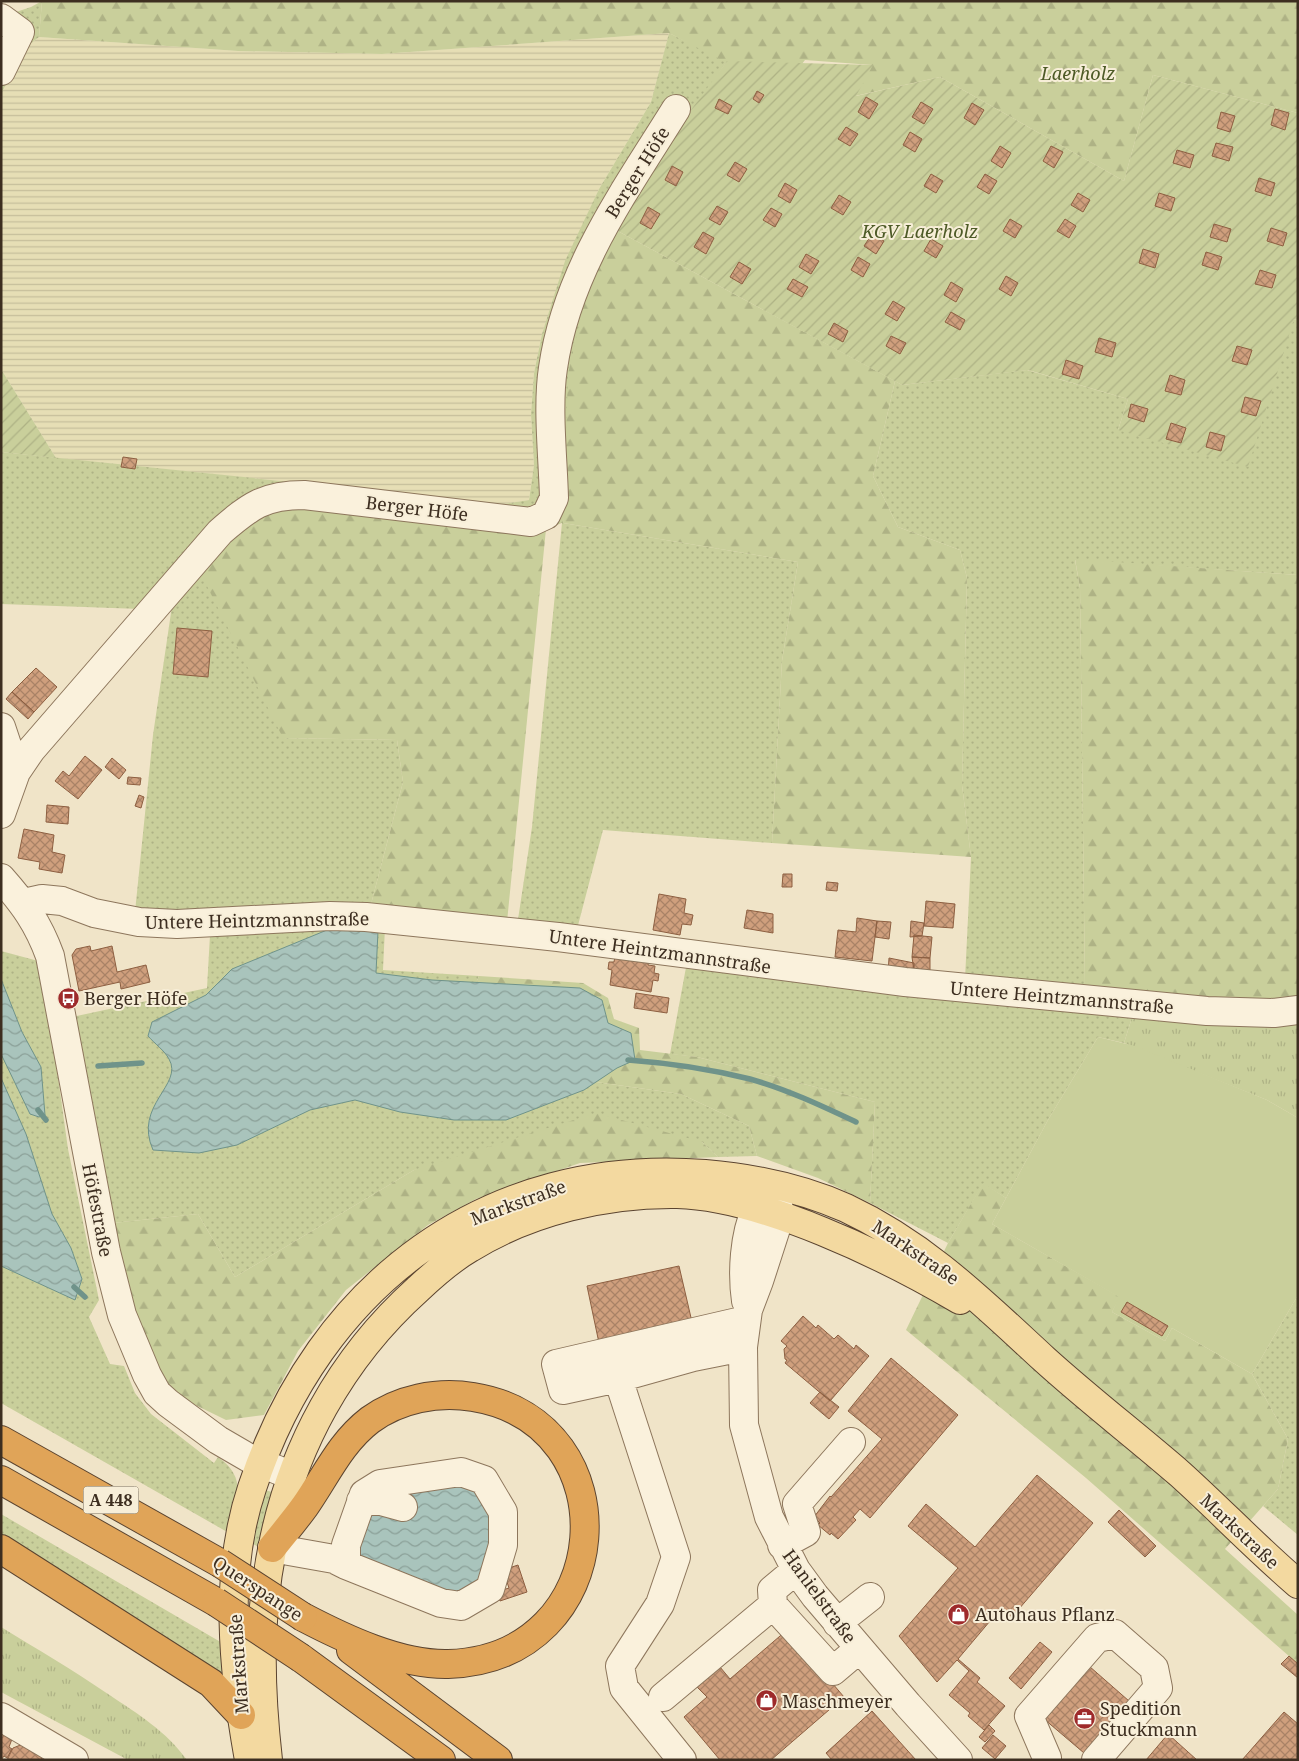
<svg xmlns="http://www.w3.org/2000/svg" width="1299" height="1761" viewBox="0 0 1299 1761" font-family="'Noto Serif',serif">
	<defs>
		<pattern id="farmland-rules" width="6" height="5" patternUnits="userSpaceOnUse" patternTransform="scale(1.25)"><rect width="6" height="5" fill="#e6deb5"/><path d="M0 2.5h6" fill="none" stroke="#c6bf9b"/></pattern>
		<pattern id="grass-dots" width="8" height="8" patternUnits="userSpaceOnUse" patternTransform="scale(1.25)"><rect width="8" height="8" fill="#c9cf9b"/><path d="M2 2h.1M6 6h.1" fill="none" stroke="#aeb285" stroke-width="1.8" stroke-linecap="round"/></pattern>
		<pattern id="forest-firs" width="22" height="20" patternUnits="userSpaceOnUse" patternTransform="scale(1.25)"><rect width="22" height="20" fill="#c9cf9b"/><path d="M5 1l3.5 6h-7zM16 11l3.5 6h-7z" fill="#aeb285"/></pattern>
		<pattern id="park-tufts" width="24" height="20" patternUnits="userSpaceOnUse" patternTransform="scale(1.25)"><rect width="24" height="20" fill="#c9cf9b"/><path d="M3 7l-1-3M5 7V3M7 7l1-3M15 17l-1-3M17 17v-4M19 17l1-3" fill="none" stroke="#aeb285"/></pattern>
		<pattern id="garden-furrows" width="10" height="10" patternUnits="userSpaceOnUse" patternTransform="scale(1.25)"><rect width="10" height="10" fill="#c9cf9b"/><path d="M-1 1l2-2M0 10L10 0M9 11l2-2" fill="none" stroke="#aeb285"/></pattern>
		<pattern id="water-waves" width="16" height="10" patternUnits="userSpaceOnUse" patternTransform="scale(1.25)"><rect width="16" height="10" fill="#a9c4bc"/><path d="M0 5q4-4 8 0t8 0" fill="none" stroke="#8ba098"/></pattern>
		<pattern id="building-cross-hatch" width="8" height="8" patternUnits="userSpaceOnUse" patternTransform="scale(1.25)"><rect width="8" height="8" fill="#cf9f7d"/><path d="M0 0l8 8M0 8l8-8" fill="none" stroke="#a98266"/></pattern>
	</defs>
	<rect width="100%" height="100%" fill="#f0e4c8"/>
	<path fill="url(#farmland-rules)" d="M669 33 651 102 599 189 566 261 542 334 534 373 531 414 534 465 529 500 504 504 56 458 1 369V94L25 48 39 37 238 51 382 54Z"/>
	<path fill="url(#grass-dots)" d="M42 1 39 37 25 48 1 94V17L31 7Z
		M669 33 727 61 614 229 563 523 798 562 782 661 772 843 603 830 576 933 517 926 532 827 562 523 546 529 283 738 397 740 403 782 370 908 204 916 135 912 153 735 172 606 140 609 1 604V452L504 504 529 500 534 465 531 414 534 373 542 334 565 261 599 189 651 102Z
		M1294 319 1298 320V575L1075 560 1080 588 1085 988 965 979 971 857 962 785 967 578 960 550 898 527 873 476 895 381 902 385 1027 370 1128 399 1118 430Z
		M385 927 383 970 479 976 470 996 596 1082 681 1094 749 1126 757 1156 718 1157 702 1142 414 1170 235 1277 198 1214 113 1223 72 1017 207 988 210 935Z
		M1 951 42 962 68 1149 99 1300 89 1317 110 1364 124 1366 135 1393 151 1414 214 1463 218 1457C249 1479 236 1501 229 1533L1 1403Z
		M687 962 1134 1011 1124 1043 1098 1037 1048 1120 1006 1198 983 1184 948 1243 870 1203 875 1102 697 1057 670 1054Z
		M1298 1295V1535L1263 1506 1278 1489 1288 1439 1252 1374Z
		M258 1488 272 1492 258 1547 246 1539Z
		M1 1514 224 1644 225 1680 205 1662 67 1579 1 1536Z"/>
	<path fill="url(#forest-firs)" d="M42 1H1298V113L1153 75 1124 181 940 77 855 96 872 65 805 60 781 91 669 33 382 54 238 51 39 37Z
		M614 229 895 381 873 476 898 527 960 550 967 578 962 785 971 857 772 843 782 661 798 562 563 523 568 374 587 291Z
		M301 501 546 529 507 922 370 908 403 782 397 740 283 738 199 570 231 531 269 508Z
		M1075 559 1298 575V1118L1149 993 1085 988 1080 588Z
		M479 976 583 983 608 998 614 1019 639 1028 640 1050 697 1057 875 1102 870 1203 818 1178 757 1156 749 1126 681 1094 596 1082 579 1092 470 996Z
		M596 1113 702 1142 718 1157 580 1163 476 1199 428 1225 346 1290 298 1351 264 1415 226 1420 173 1394 128 1306 113 1223 198 1214 235 1277 414 1170Z
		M983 1183 1006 1198 992 1224 1120 1297 1112 1312 1165 1341 1172 1328 1252 1374 1288 1439 1278 1489 1225 1549 1298 1615V1664L1086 1478 906 1330 948 1243Z"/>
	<path fill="url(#park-tufts)" d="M1134 1011 1298 1017V1118L1267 1100 1124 1043Z
		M1 1627C37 1649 73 1670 108 1694 138 1714 166 1731 187 1760H128L1 1692Z"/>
	<path fill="url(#garden-furrows)" d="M727 61 873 65 856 96 940 77 1124 181 1153 75 1298 113V320L1294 319 1248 467 1118 430 1128 399 1028 370 902 385 614 229 677 129Z
		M1 369 56 458 1 452Z"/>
	<path fill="#c9cf9b" d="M1098 1037 1135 1046 1267 1100 1298 1118V1295L1252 1374 1172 1328 1165 1341 1112 1312 1119 1297 992 1224 1048 1120Z"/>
	<path fill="url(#water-waves)" stroke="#6f938a" d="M327 930 378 931 376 973 432 980 580 988 602 1000 608 1023 631 1033 635 1060 617 1068 584 1090 506 1120H454L400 1112 355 1100 310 1110 237 1145 199 1153 153 1150C133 1105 184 1085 169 1059 165 1051 154 1043 148 1036L152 1022 206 995 232 969Z
		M1 979 22 1032 41 1067 45 1115 39 1117 30 1114 1 1054Z
		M1 1078 26 1134 52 1214 71 1248 82 1279 75 1300 1 1266Z
		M470 1481 492 1502V1535L477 1586 455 1597 356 1559 357 1531 377 1491Z"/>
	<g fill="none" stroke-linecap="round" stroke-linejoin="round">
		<path stroke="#6f938a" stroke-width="5.5" d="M628 1060C669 1063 710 1069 750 1079 786 1089 822 1106 856 1122
			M98 1066 142 1063
			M38 1110 46 1120
			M74 1287 85 1297"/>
	</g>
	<path fill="url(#building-cross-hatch)" stroke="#8d5f41" d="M757 91 764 95 759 103 753 99Z
		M866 97 878 104 869 119 858 112Z
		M719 99 732 106 728 114 715 108Z
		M921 102 933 109 924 124 912 117Z
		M972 103 984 110 975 125 964 118Z
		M1275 109 1289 113 1285 130 1271 125Z
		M1221 112 1235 116 1230 132 1217 128Z
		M846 127 858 134 850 146 838 139Z
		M910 132 922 139 915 152 903 145Z
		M1216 143 1233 147 1229 161 1212 156Z
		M1000 146 1011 153 1002 168 991 161Z
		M1051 146 1063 152 1054 168 1043 161Z
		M1177 150 1194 155 1190 168 1173 163Z
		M735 162 747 169 739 182 727 175Z
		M672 166 683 172 676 186 665 180Z
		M931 174 943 181 936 193 924 186Z
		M985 174 997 181 989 194 977 187Z
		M1259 178 1275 183 1271 196 1255 191Z
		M785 183 797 190 790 203 778 196Z
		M1078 193 1090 200 1083 212 1071 205Z
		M1159 193 1175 198 1171 211 1155 206Z
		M839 195 851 202 843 215 831 208Z
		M717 206 728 212 720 225 709 219Z
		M648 207 660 214 651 229 640 223Z
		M771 208 782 214 775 227 763 220Z
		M1010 219 1022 226 1015 238 1003 231Z
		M1065 219 1076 226 1069 238 1057 231Z
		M1214 224 1231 229 1227 242 1210 237Z
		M1271 228 1287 233 1283 246 1267 241Z
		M703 232 714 238 706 254 694 247Z
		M872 234 884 241 876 254 864 246Z
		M931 239 943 246 936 258 924 251Z
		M1143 249 1159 254 1155 268 1139 263Z
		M1206 252 1222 257 1218 270 1202 265Z
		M806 254 819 261 811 274 799 267Z
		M858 257 870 264 863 277 851 270Z
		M739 262 751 269 742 284 730 277Z
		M1260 270 1276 275 1272 288 1255 284Z
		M1006 276 1018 283 1011 296 999 289Z
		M793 279 808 287 802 297 787 289Z
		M951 282 963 289 956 302 944 295Z
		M893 301 905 308 897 321 885 314Z
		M951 312 965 320 960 330 945 322Z
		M834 323 848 331 843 342 828 334Z
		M891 336 906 343 900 354 886 346Z
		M1099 338 1116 343 1112 357 1095 352Z
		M1237 346 1252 350 1247 365 1232 361Z
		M1066 360 1083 366 1079 379 1062 374Z
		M1170 375 1185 380 1181 395 1165 391Z
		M1245 397 1261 401 1256 416 1241 412Z
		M1131 404 1148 409 1144 422 1128 417Z
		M1171 423 1186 428 1181 443 1166 439Z
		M1210 432 1225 436 1221 451 1206 447Z
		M123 457 137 459 135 469 121 467Z
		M177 628 212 631 208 677 173 674Z
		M36 668 57 687 34 712 12 692Z
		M12 692 34 712 28 719 6 699Z
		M85 756 102 770 78 799 55 781 63 771 69 776Z
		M112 758 126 770 119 779 105 767Z
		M128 777 141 778 140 785 127 784Z
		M139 795 144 797 141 808 135 806Z
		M47 805 69 807 68 824 46 822Z
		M24 829 54 835 52 852 65 855 62 873 39 869 40 862 18 858Z
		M783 874H792V887H782Z
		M827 882 838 883 837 891 826 890Z
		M659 894 686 899 684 913 693 915 691 925 682 924 680 935 653 930Z
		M926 901 955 904 953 928 924 926Z
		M747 910 773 914V933L744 928Z
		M857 918 877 921 872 961 835 957 838 930 856 932Z
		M877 921 891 922 889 939 875 937Z
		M911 921 924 923 922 936 910 937Z
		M914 935 932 937 930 958 912 957Z
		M90 946 91 951 112 946 117 972 146 965 150 982 121 989 120 982 79 991 72 955 76 949Z
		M616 951 649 956 648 965 655 966 654 973 659 974 658 981 653 980 651 992 610 985 612 970 608 969 609 962H614Z
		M912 957 930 958V972L914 971Z
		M889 958 914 963V971L888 974Z
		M636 993 669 998 667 1013 634 1008Z
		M679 1266 692 1322 599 1343 587 1286Z
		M1127 1302 1168 1326 1162 1336 1121 1312Z
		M803 1316 816 1328 818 1325 834 1339 838 1335 854 1349 856 1345 869 1356 830 1401 785 1363 787 1360 785 1359 784 1349 787 1346 781 1341Z
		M891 1358 958 1415 870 1518 860 1509 853 1517 856 1520 838 1539 831 1533 830 1535 818 1525 820 1523 814 1517 830 1496 831 1497 882 1439 848 1411Z
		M820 1392 839 1407 829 1419 810 1403Z
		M1037 1475 1093 1523 1012 1617 1001 1608 958 1659 980 1678 977 1682 1005 1706 984 1730 968 1716 970 1713 949 1695 969 1671 957 1660 937 1682 899 1636 958 1568 908 1526 926 1504 975 1547Z
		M1119 1510 1156 1546 1145 1557 1108 1522Z
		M518 1565 527 1592 500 1601 496 1592 509 1588 503 1570Z
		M787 1630 844 1697 771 1760H720L684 1717 707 1697 697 1687 720 1667 730 1679Z
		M1040 1642 1052 1652 1021 1689 1009 1678Z
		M1289 1656 1298 1664V1678L1281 1664Z
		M1089 1666 1129 1701 1084 1753 1044 1719Z
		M872 1711 916 1760H832L826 1753Z
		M1284 1712 1298 1724V1760H1242Z
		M989 1725 995 1731 985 1742 979 1737Z
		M1 1733 12 1739 9 1747 12 1749 7 1758 4 1756 1 1760Z
		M1168 1734 1197 1760H1146Z
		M993 1735 1006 1746 995 1759 982 1748Z
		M23 1744 41 1755 42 1760H7L13 1748Z"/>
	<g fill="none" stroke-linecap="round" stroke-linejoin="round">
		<defs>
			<path id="minor" d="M1 18 20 32 1 71
				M1 727 16 772
				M1 814 16 772 31 750 220 532C250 506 264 495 304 495L531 522 546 515 554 498C553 459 547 406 553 368 567 270 625 191 676 109
				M1 878C24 904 38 923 50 956L106 1252 122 1315 147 1375 157 1393 168 1403 218 1440 249 1458 292 1476
				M24 903 42 899 62 901 94 913 139 922 177 924 330 916 366 917 558 937 905 982 1207 1011 1274 1013 1298 1010
				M776 1193 780 1216 759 1281 748 1310 743 1347 744 1425 769 1517 796 1570 815 1596 908 1705 958 1760
				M746 1301C742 1273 744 1235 756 1209 759 1202 765 1196 769 1190
				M618 1378 563 1390 556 1364 746 1320
				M361 1501H381L403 1507
				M782 1545 806 1532 797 1504 851 1442
				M272 1548 334 1559 346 1565 441 1603 461 1606 490 1589 503 1545V1512L484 1480 461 1472 380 1484 364 1494 346 1545V1565
				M773 1605 833 1671 859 1649
				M837 1623 870 1597
				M663 1697 773 1605 772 1590 796 1570
				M1 1717 74 1760
				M1047 1758 1029 1716 1097 1638 1115 1634 1154 1668 1158 1688 1096 1760
				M682 1760 624 1688 620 1666 660 1604 676 1557 618 1378 693 1357 743 1347"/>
			<path id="major" d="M249 1760C233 1671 223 1575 252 1488 319 1284 488 1157 705 1174 753 1178 801 1188 846 1208 925 1245 981 1301 1044 1359 1088 1399 1135 1435 1180 1474 1220 1510 1257 1549 1298 1584
				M268 1760C260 1689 258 1620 272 1550 291 1449 341 1358 418 1289 434 1274 451 1259 470 1248 530 1211 606 1193 677 1194 762 1196 887 1257 960 1300"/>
			<path id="highway" d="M1 1440 220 1563
				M1 1480 216 1602
				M272 1548C283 1534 295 1520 305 1506 326 1476 340 1443 370 1420 399 1399 437 1391 473 1397 633 1423 618 1659 448 1664 400 1665 345 1639 303 1617
				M1 1549 211 1683 241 1715
				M351 1650 498 1760
				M301 1658 441 1760"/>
		</defs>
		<use href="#minor" stroke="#8d765c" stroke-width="30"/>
		<use href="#major" stroke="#5b4430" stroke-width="30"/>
		<use href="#highway" stroke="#5b4430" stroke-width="30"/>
		<use href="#minor" stroke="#faf1dc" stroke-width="28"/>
		<use href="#major" stroke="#f3d9a0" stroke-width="28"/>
		<use href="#highway" stroke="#e0a458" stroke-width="28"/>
		<defs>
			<path id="highway-bridge" d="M220 1563 303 1617
				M216 1602 301 1658"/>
		</defs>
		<use href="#highway-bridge" stroke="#5b4430" stroke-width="30" stroke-linecap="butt"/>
		<use href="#highway-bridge" stroke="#e0a458" stroke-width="28"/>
	</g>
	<defs>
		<symbol id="bus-disc" viewBox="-11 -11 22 22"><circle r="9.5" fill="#9e2a2b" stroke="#f7eed8"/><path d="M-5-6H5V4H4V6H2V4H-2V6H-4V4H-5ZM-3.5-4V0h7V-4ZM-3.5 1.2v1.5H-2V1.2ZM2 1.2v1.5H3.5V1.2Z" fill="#fff"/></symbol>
		<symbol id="shop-disc" viewBox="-11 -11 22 22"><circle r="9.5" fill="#9e2a2b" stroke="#f7eed8"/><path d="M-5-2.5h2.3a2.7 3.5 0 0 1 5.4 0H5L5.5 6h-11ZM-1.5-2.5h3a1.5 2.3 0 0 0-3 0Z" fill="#fff"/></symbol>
		<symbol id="office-disc" viewBox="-11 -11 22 22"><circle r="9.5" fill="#9e2a2b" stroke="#f7eed8"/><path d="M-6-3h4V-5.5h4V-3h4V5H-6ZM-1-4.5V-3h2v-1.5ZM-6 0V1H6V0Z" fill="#fff"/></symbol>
	</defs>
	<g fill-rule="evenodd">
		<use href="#bus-disc" x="56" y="986" width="25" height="25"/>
		<use href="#shop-disc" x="946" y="1602" width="25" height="25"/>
		<use href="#shop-disc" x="754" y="1688" width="25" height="25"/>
		<use href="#office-disc" x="1072" y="1706" width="25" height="25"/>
	</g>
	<g text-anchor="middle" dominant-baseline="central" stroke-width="4" stroke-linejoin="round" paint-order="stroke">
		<rect fill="#f7eed8" stroke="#756857" stroke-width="1" x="83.5" y="1486.5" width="55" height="27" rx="4"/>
		<g font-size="16" font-weight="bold" fill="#3d2e20">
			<text x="111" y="1500">A 448</text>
		</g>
		<g font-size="18" font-style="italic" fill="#4d5a26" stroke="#f7eed8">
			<text x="1078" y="73">Laerholz</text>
			<text x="920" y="231">KGV Laerholz</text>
		</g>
		<g font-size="18" fill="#3d2e20" stroke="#f7eed8">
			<text transform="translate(637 172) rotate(-58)">Berger Höfe</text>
			<text transform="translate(417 508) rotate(7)">Berger Höfe</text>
			<text transform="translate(257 920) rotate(-1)">Untere Heintzmannstraße</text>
			<text transform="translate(660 951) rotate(8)">Untere Heintzmannstraße</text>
			<text transform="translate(1062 997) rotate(5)">Untere Heintzmannstraße</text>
			<text transform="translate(518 1202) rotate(-20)">Markstraße</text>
			<text transform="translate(98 1210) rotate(79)">Höfestraße</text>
			<text transform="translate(916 1252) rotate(34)">Markstraße</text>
			<text transform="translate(1240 1531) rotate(43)">Markstraße</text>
			<text transform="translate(258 1588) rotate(33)">Querspange</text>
			<text transform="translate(820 1596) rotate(54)">Hanielstraße</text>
			<text transform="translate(238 1664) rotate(-94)">Markstraße</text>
		</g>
		<g font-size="18" fill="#3d2e20" stroke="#f7eed8" text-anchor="start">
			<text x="84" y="998">Berger Höfe</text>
			<text x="975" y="1614">Autohaus Pflanz</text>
			<text x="782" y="1701">Maschmeyer</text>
			<text x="1100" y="1708">Spedition<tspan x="1100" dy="21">Stuckmann</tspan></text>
		</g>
	</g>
	<rect width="1299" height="1761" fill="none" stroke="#3d2e20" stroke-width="5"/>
</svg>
